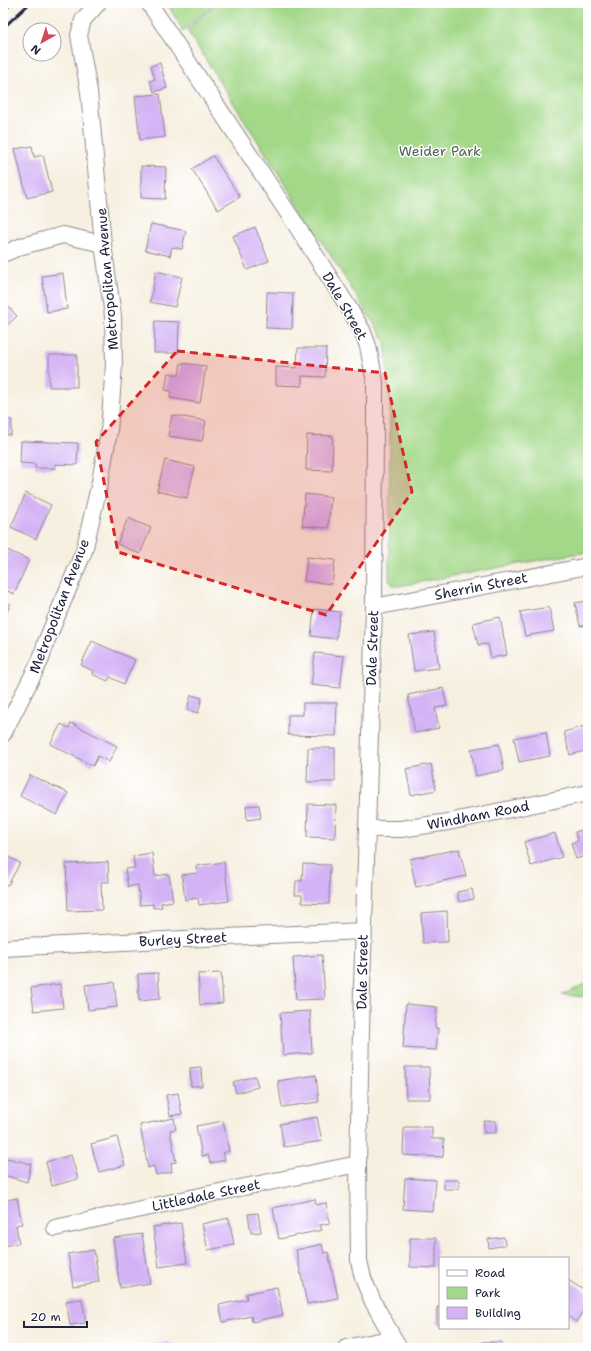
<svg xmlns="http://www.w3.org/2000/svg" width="591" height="1351" viewBox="0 0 591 1351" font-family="'Shantell Sans',sans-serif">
	<rect width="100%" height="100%" fill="#fff"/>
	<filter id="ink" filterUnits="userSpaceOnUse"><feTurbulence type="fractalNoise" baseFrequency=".025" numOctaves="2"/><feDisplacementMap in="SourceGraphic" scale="8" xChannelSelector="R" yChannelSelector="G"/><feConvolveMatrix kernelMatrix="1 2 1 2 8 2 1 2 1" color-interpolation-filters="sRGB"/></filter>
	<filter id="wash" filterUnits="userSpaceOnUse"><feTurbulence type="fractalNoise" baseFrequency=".012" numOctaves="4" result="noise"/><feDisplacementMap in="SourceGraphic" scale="16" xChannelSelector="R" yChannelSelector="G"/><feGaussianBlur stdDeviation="0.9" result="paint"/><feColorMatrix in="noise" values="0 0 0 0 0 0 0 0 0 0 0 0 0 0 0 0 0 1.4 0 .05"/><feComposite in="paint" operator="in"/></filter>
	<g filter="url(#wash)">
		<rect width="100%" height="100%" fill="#f7f0e1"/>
		<path fill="#a3d888" stroke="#627d62" d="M167 3H215L183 31Z
			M217 3H588V552L556 557 399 586C394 586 392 585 389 580L390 402 385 341 187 30Z
			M588 983V997L562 995Z"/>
		<g id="blocks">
			<path fill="#d4b3f5" d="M160 63 167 88 154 92 150 81 155 79 151 66Z
				M160 94 165 137 140 140 135 96Z
				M32 146 34 157 43 155 52 192 27 198 15 149Z
				M213 156 240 197 218 210 192 169Z
				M141 166 166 167 165 199 141 198Z
				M151 224 186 231 182 249 172 247 170 256 145 250Z
				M255 227 269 261 247 270 233 236Z
				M156 271 182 277 175 307 150 302Z
				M63 273 67 309 47 312 42 276Z
				M267 292 293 293 292 329 266 328Z
				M3 301 17 316 3 329Z
				M155 321 179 322 178 353H154Z
				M298 348H326L325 377 302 376V386L276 385V367L297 368Z
				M49 355H77V387H49Z
				M181 363 206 366 200 403 170 398 171 391 165 390 168 373 179 375Z
				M172 415 206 421 202 441 168 436Z
				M3 419 12 420 11 435H3Z
				M307 435 333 436 332 471 306 470Z
				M21 441 78 443 77 465 55 464V468H35V464L20 463Z
				M165 460 195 467 187 498 157 491Z
				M26 493 51 505 36 539 11 527Z
				M305 494 331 497 328 528 302 526Z
				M128 518 151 528 140 554 117 544Z
				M7 550 29 560 14 594 3 589V558Z
				M307 557 335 560 332 584 304 581Z
				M588 601V625L580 626 575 603Z
				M3 602 10 605 3 621Z
				M549 607 554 631 525 636 520 612Z
				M314 609 340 612 336 639 311 636Z
				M500 617 507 655 491 658 488 644 478 645 473 623Z
				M434 632 439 668 414 671 409 635Z
				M92 641 135 660 124 684 110 677 108 681 92 674 93 671 81 665Z
				M315 653 344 656 340 688 311 685Z
				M443 688 447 706 435 708 439 728 415 733 408 695Z
				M191 695 202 698 198 713 187 710Z
				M303 703H337L336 736 288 735V715H303Z
				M71 723 117 746 109 762 98 756 93 766 50 744 61 724 69 728Z
				M588 725V750L570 755 564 732Z
				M546 732 550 756 519 762 514 738Z
				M499 744 504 770 476 776 471 749Z
				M308 748H335V782H307Z
				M431 764 436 790 411 795 406 769Z
				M30 775 68 793 57 815 20 796Z
				M308 804 336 805 335 838 307 837Z
				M259 805 261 818 247 820 246 806Z
				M588 828V855L576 859 571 843 578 841 575 832Z
				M555 833 562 857 531 866 524 842Z
				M459 849 466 876 416 887 410 859Z
				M152 853 155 876 169 874 173 901 161 903 162 907 153 908V904L140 905 138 885 128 887 125 869 135 868 133 856Z
				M3 854 20 863 8 885 3 883Z
				M108 862 109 882H101L102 910 68 911 66 864Z
				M224 862 229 901 199 905 198 898 185 900 182 875 197 873 196 866Z
				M303 864 330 865 329 904 302 903V895H295L296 881H302Z
				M472 889 474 899 459 902 457 892Z
				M447 911 448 942 423 943 421 913Z
				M322 955 325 999 296 1000 293 957Z
				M158 973 160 999 139 1001 138 974Z
				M221 973 223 1003 200 1005 198 974Z
				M114 982 117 1007 88 1010 85 985Z
				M60 984 63 1008 34 1011 31 988Z
				M406 1004 437 1007 435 1028H438L436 1050 403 1048Z
				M310 1011 312 1053 283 1055 280 1013Z
				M201 1067 202 1086H191L190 1068Z
				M405 1067H429L430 1099H406Z
				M316 1075 319 1102 282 1107 278 1081Z
				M255 1076 258 1087 236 1093 233 1082Z
				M178 1093 182 1114 170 1116 166 1095Z
				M317 1117 322 1141 284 1147 280 1124Z
				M174 1118 176 1129 170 1130 176 1162 171 1163 172 1172 156 1175 154 1166 148 1168 140 1125Z
				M223 1121 229 1151 223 1153 225 1160 210 1163 208 1155 202 1156 196 1126Z
				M484 1121H496V1133H484Z
				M404 1127H432V1139H444L443 1157 403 1155Z
				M117 1137 125 1165 99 1172 91 1144Z
				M71 1155 78 1179 52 1186 46 1162Z
				M7 1158 31 1164 27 1182 3 1175Z
				M405 1178 436 1180 433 1211 403 1209Z
				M444 1180H459V1189H444Z
				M17 1198 22 1224 16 1225 19 1243 3 1246V1201Z
				M315 1199 316 1205 326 1203 330 1223 320 1225 322 1230 279 1239 273 1208Z
				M258 1213 261 1232 251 1233 248 1214Z
				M229 1218 234 1245 208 1250 202 1224Z
				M181 1223 187 1263 159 1267 153 1227Z
				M142 1234 150 1283 120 1288 113 1238Z
				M504 1237 505 1245 489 1248 488 1239Z
				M410 1238H436V1268L410 1267Z
				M322 1244 324 1253 328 1252 338 1298 307 1304 296 1250Z
				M94 1250 99 1282 73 1286 68 1254Z
				M588 1265V1274L584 1271Z
				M568 1280 588 1293V1303L576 1322 568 1316Z
				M277 1287 283 1315 252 1322 251 1316 223 1322 219 1305 247 1299 246 1294Z
				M82 1299 86 1323 70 1325 66 1301Z
				M437 1307H440V1325H437Z
				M169 1342 170 1348H141V1347Z
				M482 1342H502L501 1348H482Z"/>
		</g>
	</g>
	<g filter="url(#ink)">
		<use href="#blocks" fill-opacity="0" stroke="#8c898e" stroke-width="1"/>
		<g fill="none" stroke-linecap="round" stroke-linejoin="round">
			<defs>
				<path id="street" d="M149 3 296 225 347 305 362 330 368 346 375 382V426L374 607 362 987 358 1164 359 1261 363 1278 373 1302 399 1348
					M3 254 22 246 63 235 103 244
					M374 607 588 566
					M3 734 41 659 46 642 84 551 100 482 109 431 114 365 113 316 103 244 89 92 79 35 83 20 98 3
					M367 829H401L448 822 588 793
					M3 948 204 938 363 931
					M55 1228 205 1195 358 1164
					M346 1348 393 1338"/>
			</defs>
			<use href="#street" stroke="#8c898e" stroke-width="18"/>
			<use href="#street" stroke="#fff" stroke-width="16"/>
			<path stroke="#22223b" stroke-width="3" d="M3 11 12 3
				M3 28 30 3"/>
		</g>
	</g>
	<path fill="#d62828" fill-opacity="0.2" stroke="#d62828" stroke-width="3" stroke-dasharray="8 5" stroke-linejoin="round" d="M177 351 385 373 412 492 326 615 118 552 96 442Z"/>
	<g text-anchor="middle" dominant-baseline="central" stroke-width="3" stroke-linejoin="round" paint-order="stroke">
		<g font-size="14" fill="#4f6256" stroke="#fff">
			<text x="440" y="151">Weider Park</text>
		</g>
		<g font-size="14" fill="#22223b" stroke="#fff">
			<text transform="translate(107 279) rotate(-95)">Metropolitan Avenue</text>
			<text transform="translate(345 306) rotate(60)">Dale Street</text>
			<text transform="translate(481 586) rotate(-11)">Sherrin Street</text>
			<text transform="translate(59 606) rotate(-69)">Metropolitan Avenue</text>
			<text transform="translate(372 648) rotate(-88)">Dale Street</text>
			<text transform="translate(478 815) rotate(-11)">Windham Road</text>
			<text transform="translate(183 939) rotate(-3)">Burley Street</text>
			<text transform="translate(362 972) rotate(-89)">Dale Street</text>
			<text transform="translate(206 1195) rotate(-12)">Littledale Street</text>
		</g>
	</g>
	<rect width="591" height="1351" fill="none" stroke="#fff" stroke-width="16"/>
	<rect x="439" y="1257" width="130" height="72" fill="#ffffff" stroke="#a7a7b1"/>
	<rect x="447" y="1270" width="20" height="6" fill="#ffffff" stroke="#a7a7b1"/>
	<text x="475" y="1277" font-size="12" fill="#22223b">Road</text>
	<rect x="447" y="1287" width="20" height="12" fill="#a3d888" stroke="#a7a7b1"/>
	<text x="475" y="1297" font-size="12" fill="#22223b">Park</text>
	<rect x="447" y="1307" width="20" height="12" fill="#d4b3f5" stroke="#a7a7b1"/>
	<text x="475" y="1317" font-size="12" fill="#22223b">Building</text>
	<g transform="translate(42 42) rotate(219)"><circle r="19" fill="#ffffff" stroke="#a7a7b1"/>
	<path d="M0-3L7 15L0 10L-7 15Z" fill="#d1495b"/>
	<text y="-6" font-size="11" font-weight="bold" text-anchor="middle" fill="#22223b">N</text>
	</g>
	<path d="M24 1321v6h63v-6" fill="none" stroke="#22223b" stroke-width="2"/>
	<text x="30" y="1321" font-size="12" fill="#22223b" stroke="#ffffff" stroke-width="3" paint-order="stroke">20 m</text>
</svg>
